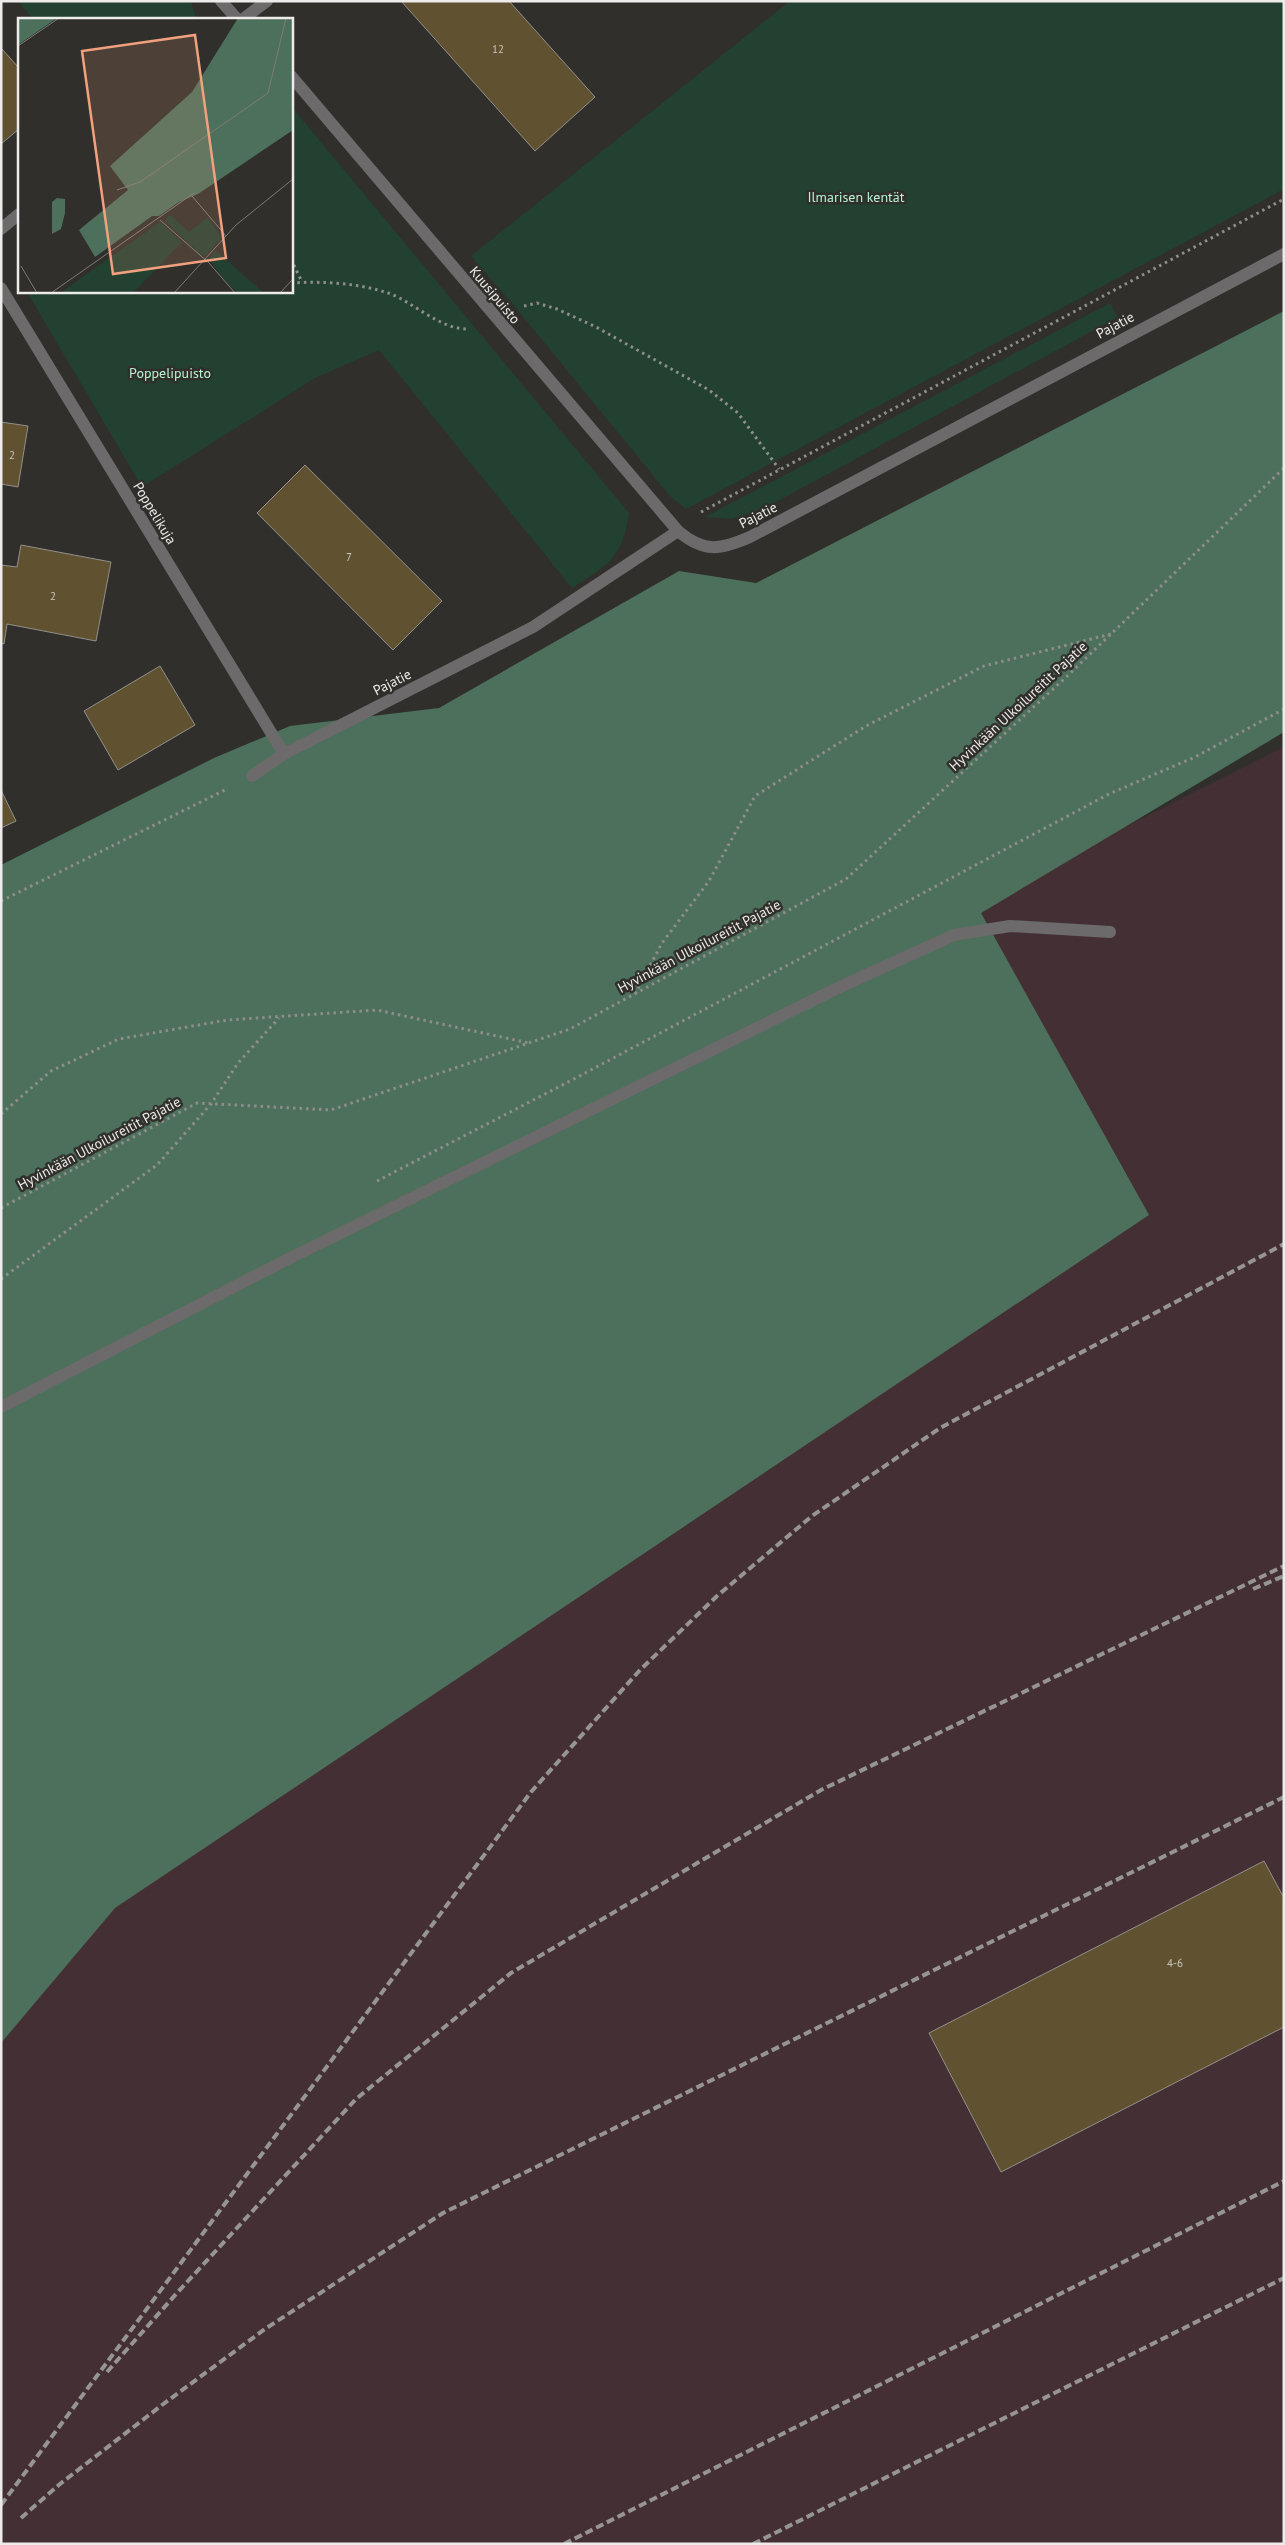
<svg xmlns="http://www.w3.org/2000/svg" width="1285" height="2545" viewBox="0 0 1285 2545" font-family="'PT Sans',sans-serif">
	<rect width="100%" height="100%" fill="#302f2b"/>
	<path fill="#443034" d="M1284 747V2544H1V1391Z"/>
	<path fill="#234131" d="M18 1H191L196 19H33Z
		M790 1H1284V189L686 509 670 496 516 308 471 256Z
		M291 106 629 513C622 559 609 564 572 588L379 350 315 378 142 487 30 297 27 291H291Z
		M1110 303 1118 317 763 509 731 519 705 517Z"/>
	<path fill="#4d705c" d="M1284 311V732L981 913 1149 1215 115 1908 1 2043V865L214 758 290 726 439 708 679 571 756 583Z"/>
	<path fill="#605131" stroke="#92908c" d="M401 1H509L595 97 535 151Z
		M1 48 19 68V129L1 144Z
		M1 422 28 426 18 487 1 484Z
		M305 465 442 601 393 650 257 513Z
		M21 545 111 562 96 641 7 624 4 644 1 643V565L17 567Z
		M160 666 195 725 118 770 84 711Z
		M1 790 16 821 1 828Z
		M1264 1861 1284 1898V2027L1001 2172 929 2033Z"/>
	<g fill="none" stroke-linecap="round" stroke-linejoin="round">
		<path stroke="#8e8d8a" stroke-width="3" stroke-dasharray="2.5 4" stroke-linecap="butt" d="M291 259 302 282
			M291 283C322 281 358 283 388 293 414 302 440 330 469 329
			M524 306 537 303 557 309 596 327 709 390 738 413 779 469
			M701 512 1284 199
			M1 901 227 789
			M635 994 662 943 709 881 755 796 866 726 984 666 1111 634
			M1 1114 51 1071 119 1039 227 1020 377 1010 529 1043
			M377 1181 572 1080 1109 794 1195 757 1284 709
			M1 1208 197 1103 331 1110 570 1029 846 879 1063 680 1284 468
			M1 1279 157 1165 211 1104 238 1063 279 1018"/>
		<path stroke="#6c6a6b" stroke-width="12" d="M1 1407 284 1261 844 985 954 935 1010 926 1110 932"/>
		<path stroke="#6c6a6b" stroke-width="12" d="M221 1 237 19
			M243 19 267 1
			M291 76 678 531C704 553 720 550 750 537L1284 254
			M1 229 19 214
			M1 288 284 754
			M252 776 284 754 533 627 678 531"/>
		<path stroke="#969592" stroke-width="4" stroke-dasharray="8 4" stroke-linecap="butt" d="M1253 1589 1284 1576
			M107 2372 176 2294 356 2099 511 1973 821 1790 1284 1566
			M1 2505 531 1792 640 1670 717 1596 812 1516 940 1428 1284 1244
			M21 2518 60 2484 162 2405 265 2329 443 2213 1284 1797
			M564 2544 1284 2181
			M753 2544 1284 2278"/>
	</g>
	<g text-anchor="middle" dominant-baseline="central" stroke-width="5" stroke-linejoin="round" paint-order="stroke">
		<g font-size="11" fill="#cac5bc">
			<text x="498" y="49">12</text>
			<text x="12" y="455">2</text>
			<text x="349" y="557">7</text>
			<text x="53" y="596">2</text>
			<text x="1175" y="1963">4-6</text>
		</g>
		<g font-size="14" fill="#b4f4cf" stroke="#302f2b">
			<text x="856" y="197">Ilmarisen kentät</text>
			<text x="170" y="373">Poppelipuisto</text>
		</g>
		<g font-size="14" fill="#edecea" stroke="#302f2b">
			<text transform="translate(495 295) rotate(50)">Kuusipuisto</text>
			<text transform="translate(1115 325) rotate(-28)">Pajatie</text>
			<text transform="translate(155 513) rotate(59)">Poppelikuja</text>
			<text transform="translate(758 515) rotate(-27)">Pajatie</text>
			<text transform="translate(392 682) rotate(-27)">Pajatie</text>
			<text transform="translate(1018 706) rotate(-43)">Hyvinkään Ulkoilureitit Pajatie</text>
			<text transform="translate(699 946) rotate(-28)">Hyvinkään Ulkoilureitit Pajatie</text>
			<text transform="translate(99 1143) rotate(-28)">Hyvinkään Ulkoilureitit Pajatie</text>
		</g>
	</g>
	<g transform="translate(18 18)">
		<rect width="275" height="275" fill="#302f2b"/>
		<path d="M151 196 171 214 190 199 203 220 188 237H183L147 203ZM142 204 164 224 115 275H42ZM197 232 246 275H220L208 264 191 241Z" fill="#234131"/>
		<path d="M0 0H39L0 27ZM220 0H275V112L180 176 161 184 141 198H134L77 239 61 212 110 172 92 148 174 74ZM39 180 47 181V195L43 211 34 216V184Z" fill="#4d705c"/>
		<path fill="none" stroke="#7c7b77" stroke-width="1" d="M0 28 41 0M99 172 122 164 250 75 268 0M174 178 208 218M142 202 191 245 217 275M3 248 19 275M33 275 176 175M156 275 218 207 275 161M262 275 275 261"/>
		<path fill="#f1a17d" fill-opacity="0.15" stroke="#f1a17d" stroke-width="2.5" d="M177 17 208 240 95 256 64 33Z"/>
		<rect width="275" height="275" fill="none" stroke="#edecea" stroke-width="2.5"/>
	</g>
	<rect width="1285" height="2545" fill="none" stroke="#edecea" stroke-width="5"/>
</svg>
